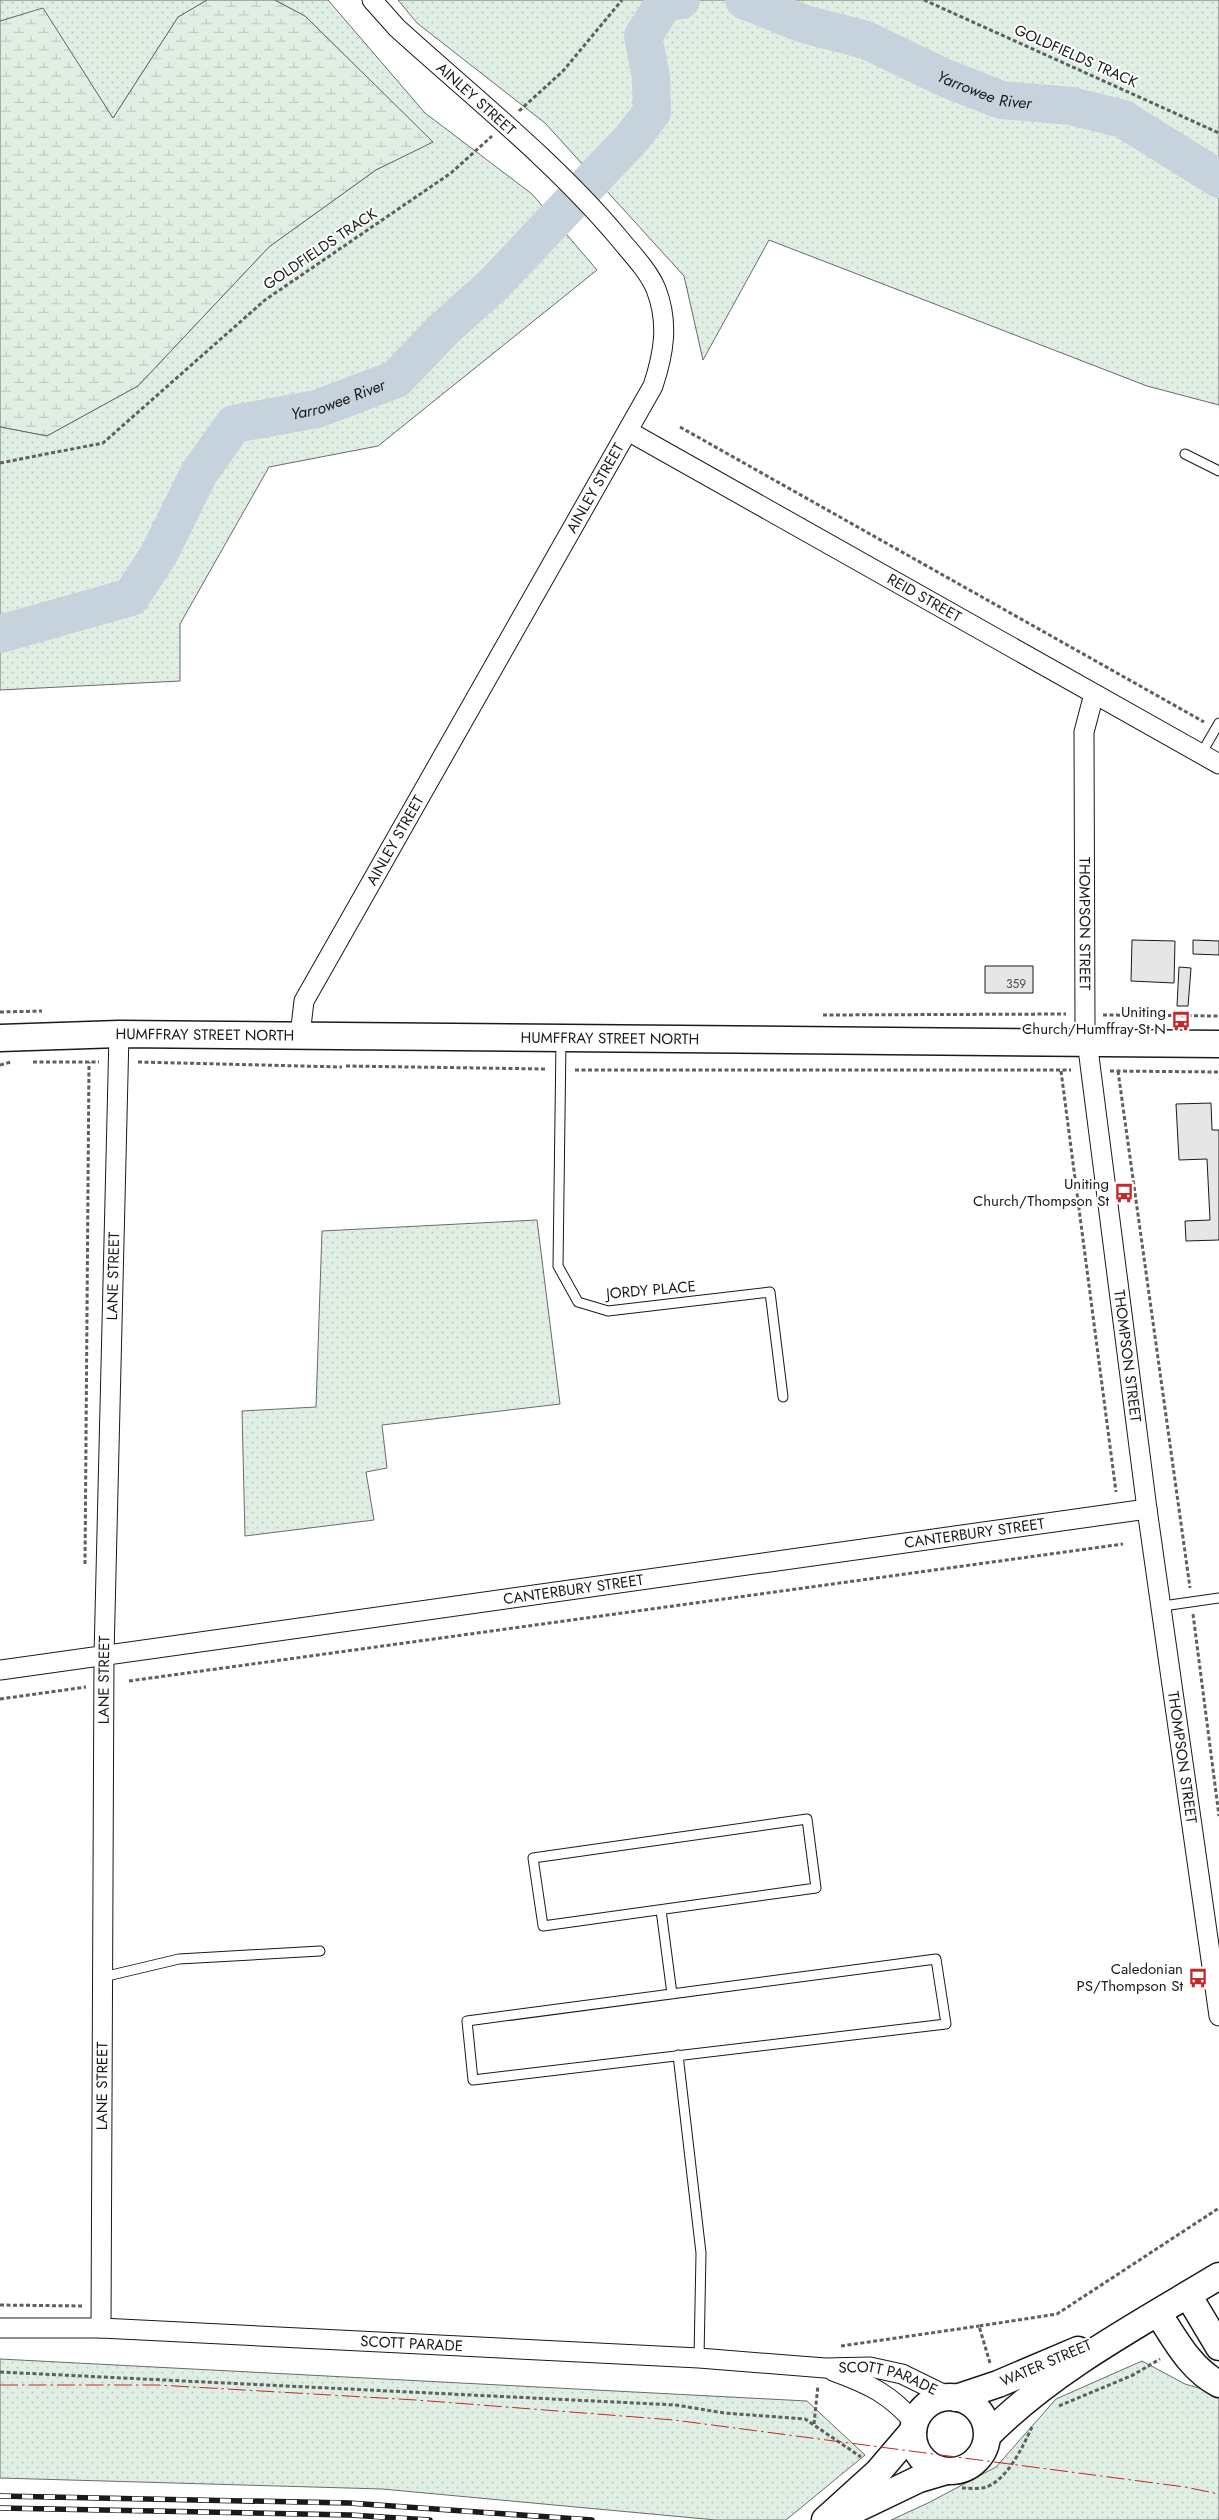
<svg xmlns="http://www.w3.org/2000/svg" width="1219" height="2520" viewBox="0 0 1219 2520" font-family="Jost,sans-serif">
	<defs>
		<pattern id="wetland-marsh" width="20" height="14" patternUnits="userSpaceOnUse" patternTransform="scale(1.25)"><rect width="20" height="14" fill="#e0efe3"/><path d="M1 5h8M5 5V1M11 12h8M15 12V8" fill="none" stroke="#c0ccc2"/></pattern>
		<pattern id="park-dots" width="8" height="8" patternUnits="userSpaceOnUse" patternTransform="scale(1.25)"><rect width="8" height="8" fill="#e0efe3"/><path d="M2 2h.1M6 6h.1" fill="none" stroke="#c0ccc2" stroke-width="1.8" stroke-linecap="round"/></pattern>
	</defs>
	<rect width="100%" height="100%" fill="#fff"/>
	<path fill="url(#wetland-marsh)" stroke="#6a6a6a" d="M207 0H275L305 16 434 142 376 170 269 247 138 386 47 436 0 427V21L43 7 113 118 178 17Z"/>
	<path fill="url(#park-dots)" stroke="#6a6a6a" d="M0 0H207L178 17 113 118 43 8 0 21Z
		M275 0H328L425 113 532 194 597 270 378 446 269 467 180 624V681L0 690V427L47 436 138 386 269 247 376 170 433 142 305 16Z
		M398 0H1219V405L1147 386 769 240 703 360 684 276 545 123 417 23Z
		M537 1220 560 1404 382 1425 387 1468 366 1472 374 1520 245 1536 242 1411 316 1407 322 1231Z
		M0 2359 807 2401 865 2455 786 2520H716L382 2489 0 2478Z
		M1142 2361 1185 2384 1219 2394V2520H891L928 2503 996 2467 1056 2399Z"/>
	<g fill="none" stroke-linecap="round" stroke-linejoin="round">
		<g stroke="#c6d2dc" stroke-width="38">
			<path id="s1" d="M744 0 804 24 866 40 945 78 1001 100 1071 106 1123 119 1219 179"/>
			<path id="s2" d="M0 634 131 597 159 554 199 473 234 424 317 409 396 379 443 330 494 284 633 137 652 112 651 77 643 36 664 3 681 0"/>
		</g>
	</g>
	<path fill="#e6e6e6" stroke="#1a1a1a" d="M1132 940 1175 941 1174 983 1131 981Z
		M1193 940 1219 941V955L1193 954Z
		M985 966H1033V993H985Z
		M1179 967 1191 968 1188 1006H1177Z
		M1211 1103 1212 1130H1219V1240L1186 1241 1185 1221 1210 1220 1207 1159 1179 1160 1176 1104Z"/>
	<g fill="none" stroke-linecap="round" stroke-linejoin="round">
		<defs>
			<path id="lane" d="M1185 454 1219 471
				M1201 754 1219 723
				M561 1041 558 1266 578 1302 608 1311 770 1292 783 1397
				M1163 1606 1219 1598
				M807 1819 816 1888 543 1926 533 1858Z
				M661 1910 672 1994
				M936 1959 946 2024 473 2080 467 2021Z
				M103 1977 179 1959 320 1951
				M678 2055 701 2253 699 2358"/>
			<g id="street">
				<path id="s3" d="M628 431 1219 764"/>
				<path id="s4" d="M1094 694 1084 732 1085 1025 1147 1509 1219 2016"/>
				<path id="s5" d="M300 1035 304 1001 653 386C664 353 669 323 656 289 648 270 631 253 618 237 553 160 472 96 397 28L372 0"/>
				<path id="s6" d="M0 1670 1147 1509"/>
				<path id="s7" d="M0 2328H101L699 2358 825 2368 870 2367 902 2374 949 2397"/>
				<path id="s8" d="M101 2328 104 1656 119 1034"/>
				<path d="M833 2371C869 2384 890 2394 915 2423"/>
			</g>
			<g id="secondary">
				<path id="s9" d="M0 1038 119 1034 1219 1044"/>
				<path d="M1188 2295 1219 2347"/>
				<path d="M1158 2313C1175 2339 1190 2369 1219 2384"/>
				<circle cx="950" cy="2434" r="37"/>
				<path d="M956 2398 998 2384 1078 2350"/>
				<path d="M988 2435C1052 2370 1141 2323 1219 2276"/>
				<path d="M844 2515 919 2479 946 2471"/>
				<path d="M825 2520 878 2472 913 2431"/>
			</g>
		</defs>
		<use href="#lane" stroke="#1a1a1a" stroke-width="11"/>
		<use href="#street" stroke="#1a1a1a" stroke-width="21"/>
		<use href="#secondary" stroke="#1a1a1a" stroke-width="29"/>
		<path stroke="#5f5f5f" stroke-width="3" stroke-dasharray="4 2.5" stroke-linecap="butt" d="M924 0 1219 133
			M519 111 563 71 622 0
			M680 427 1204 722
			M0 463 103 443 265 300 451 173 492 136
			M0 1012 42 1011
			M823 1015 1066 1014
			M1103 1015 1219 1016
			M33 1062H99
			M138 1062 342 1067
			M0 1065 11 1062
			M346 1066 546 1069
			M575 1070H1071
			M1061 1071 1116 1492
			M1110 1071 1219 1072
			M1118 1071 1190 1588
			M85 1564 89 1062
			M1193 1614 1219 1816
			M129 1681 1123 1544
			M0 1699 86 1687
			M0 2305 82 2306
			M841 2346 979 2326
			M990 2363 979 2326 1057 2314 1219 2208
			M0 2372 676 2405 724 2413 805 2419 861 2457
			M1059 2406 1133 2375 1160 2359
			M814 2424 818 2385
			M962 2488C968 2488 975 2489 982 2488 1006 2484 1023 2446 1032 2427"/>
		<use href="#lane" stroke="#fff" stroke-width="9"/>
		<use href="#street" stroke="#fff" stroke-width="19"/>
		<use href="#secondary" stroke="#fff" stroke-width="26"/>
		<defs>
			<path id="rail" d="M0 2496 349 2503 592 2520
				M0 2508 350 2515 430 2520"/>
		</defs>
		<use href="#rail" stroke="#1a1a1a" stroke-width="5.5"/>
		<use href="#rail" stroke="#fff" stroke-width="4" stroke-dasharray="11" stroke-linecap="butt"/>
		<path stroke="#c62828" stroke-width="1" stroke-dasharray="18 4 2.5 4" stroke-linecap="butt" d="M0 2385H158L416 2400 674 2420 1185 2487 1219 2494"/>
	</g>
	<defs>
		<symbol id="bus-bare" viewBox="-9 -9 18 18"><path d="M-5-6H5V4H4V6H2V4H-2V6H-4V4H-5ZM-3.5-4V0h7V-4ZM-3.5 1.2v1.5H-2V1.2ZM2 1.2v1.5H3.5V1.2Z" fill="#c62828" stroke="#fff" stroke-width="2.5" paint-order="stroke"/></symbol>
	</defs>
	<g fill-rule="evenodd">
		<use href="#bus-bare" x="1167" y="1007" width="28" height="28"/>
		<use href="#bus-bare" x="1110" y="1179" width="28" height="28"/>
		<use href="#bus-bare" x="1184" y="1964" width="28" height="28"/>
	</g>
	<g text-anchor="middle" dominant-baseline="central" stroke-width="4" stroke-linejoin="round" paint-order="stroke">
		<g font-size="12" fill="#4d4d4d">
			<text x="1016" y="984">359</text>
		</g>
		<g font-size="15" fill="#1a1a1a" stroke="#fff">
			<text transform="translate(1076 56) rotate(24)">GOLDFIELDS TRACK</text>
			<text transform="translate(476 99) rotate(42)">AINLEY STREET</text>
			<text transform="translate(320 249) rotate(-34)">GOLDFIELDS TRACK</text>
			<text stroke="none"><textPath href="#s5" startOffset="624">AINLEY STREET</textPath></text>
			<text stroke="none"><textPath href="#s3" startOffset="340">REID STREET</textPath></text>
			<text stroke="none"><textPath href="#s5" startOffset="219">AINLEY STREET</textPath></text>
			<text stroke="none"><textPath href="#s4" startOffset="231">THOMPSON STREET</textPath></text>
			<text stroke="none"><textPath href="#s9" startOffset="205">HUMFFRAY STREET NORTH</textPath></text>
			<text stroke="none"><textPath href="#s9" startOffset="610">HUMFFRAY STREET NORTH</textPath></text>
			<text stroke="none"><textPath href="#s8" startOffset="1052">LANE STREET</textPath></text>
			<text transform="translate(651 1290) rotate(-5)">JORDY PLACE</text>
			<text stroke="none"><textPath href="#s4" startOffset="666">THOMPSON STREET</textPath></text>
			<text stroke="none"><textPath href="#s6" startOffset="984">CANTERBURY STREET</textPath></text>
			<text stroke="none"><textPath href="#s6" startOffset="579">CANTERBURY STREET</textPath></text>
			<text stroke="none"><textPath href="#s8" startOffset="648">LANE STREET</textPath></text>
			<text stroke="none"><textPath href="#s4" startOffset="1071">THOMPSON STREET</textPath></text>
			<text stroke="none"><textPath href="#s8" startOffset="242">LANE STREET</textPath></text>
			<text stroke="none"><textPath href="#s7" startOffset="412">SCOTT PARADE</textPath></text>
			<text transform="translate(1046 2363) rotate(-23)">WATER STREET</text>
			<text stroke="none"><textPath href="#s7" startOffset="891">SCOTT PARADE</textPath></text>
		</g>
		<g font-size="15" fill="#1a1a1a" stroke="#fff" text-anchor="end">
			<text x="1166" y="1012">Uniting<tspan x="1166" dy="17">Church/Humffray St N</tspan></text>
			<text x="1109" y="1184">Uniting<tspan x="1109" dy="17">Church/Thompson St</tspan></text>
			<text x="1183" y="1969">Caledonian<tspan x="1183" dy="17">PS/Thompson St</tspan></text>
		</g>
		<g font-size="16" font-style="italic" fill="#1a1a1a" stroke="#fff">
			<text stroke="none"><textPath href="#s1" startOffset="258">Yarrowee River</textPath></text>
			<text stroke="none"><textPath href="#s2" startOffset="445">Yarrowee River</textPath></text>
		</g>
	</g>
</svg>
